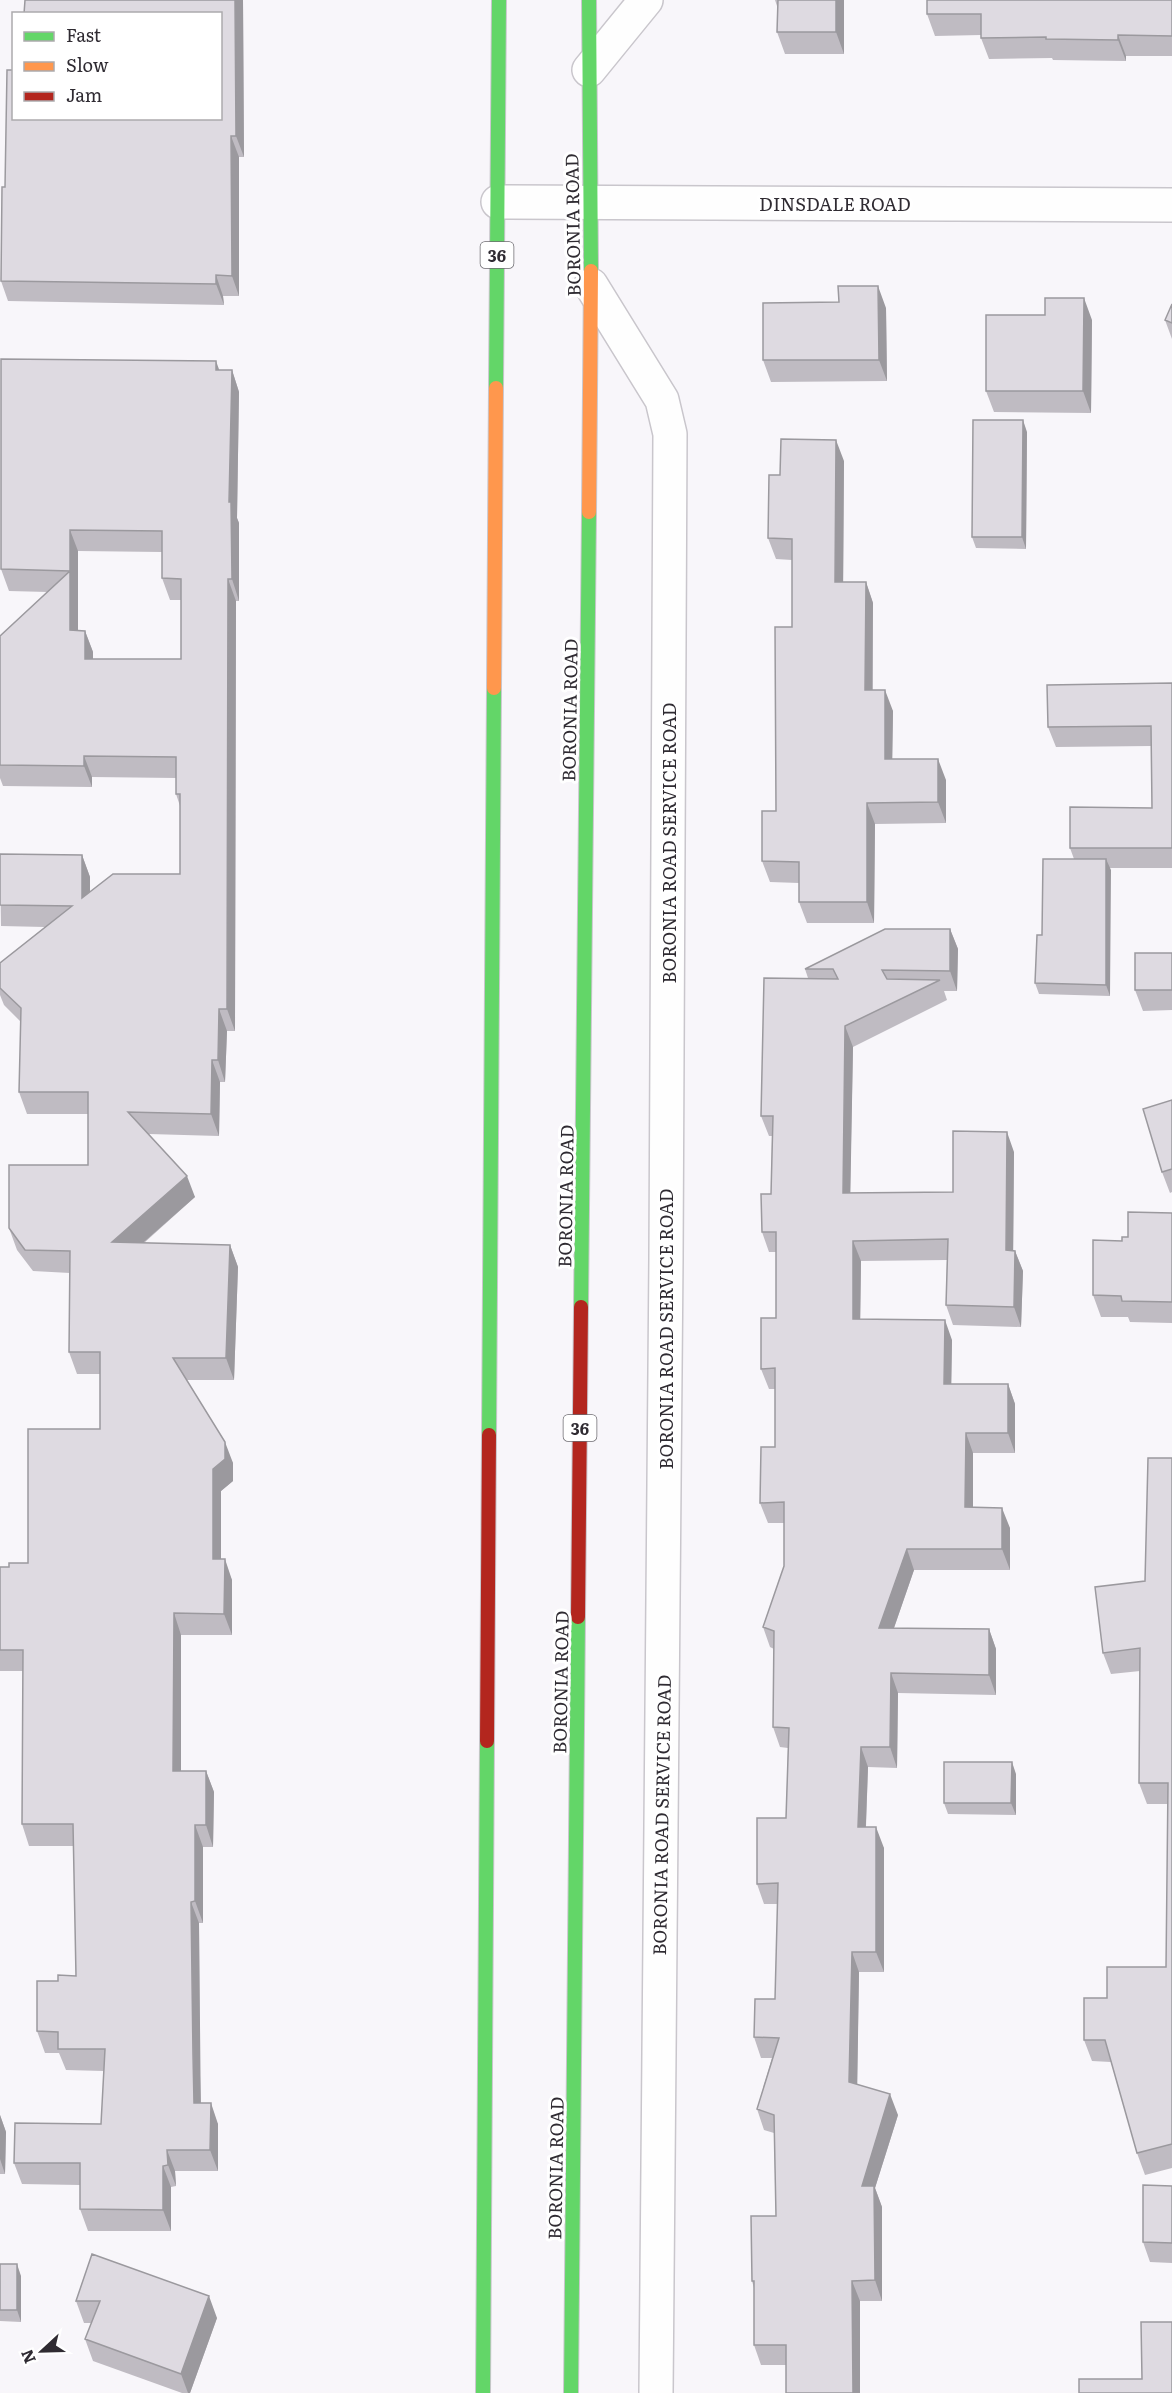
<svg xmlns="http://www.w3.org/2000/svg" width="1172" height="2393" viewBox="0 0 1172 2393" font-family="Literata,serif">
	<rect width="100%" height="100%" fill="#f8f6fa"/>
	<g fill="none" stroke-linecap="round" stroke-linejoin="round">
		<defs>
			<path id="street" d="M589 70 646 0
				M498 202 1172 205
				M591 285 662 400 670 434 666 1258 656 2393"/>
			<path id="fast" d="M589 0 591 271
				M496 388 499 0
				M581 1307 589 512
				M489 1435 494 688
				M483 2393 487 1741
				M571 2393 578 1617"/>
			<path id="slow" d="M589 512 591 271
				M494 688 496 388"/>
			<path id="jam" d="M578 1617 581 1307
				M487 1741 489 1435"/>
		</defs>
		<use href="#street" stroke="#c9c6cc" stroke-width="36"/>
		<use href="#fast" stroke="#c9c6cc" stroke-width="16"/>
		<use href="#slow" stroke="#c9c6cc" stroke-width="16"/>
		<use href="#jam" stroke="#c9c6cc" stroke-width="16"/>
		<use href="#street" stroke="#fefefe" stroke-width="33"/>
		<use href="#fast" stroke="#63d668" stroke-width="14"/>
		<use href="#slow" stroke="#ff974d" stroke-width="14"/>
		<use href="#jam" stroke="#b3261e" stroke-width="14"/>
	</g>
	<path fill="#bfbbc2" fill-rule="evenodd" d="M243 0 244 157H239V296H223L224 305 8 301 1 281 5 187 14 118H220V14Z
		M775 0H844V54H785L777 32V6Z
		M1172 0V56H1126V61L1053 60 1052 58 989 59 981 38V35L935 36 927 14Z
		M1172 304V339L1165 320Z
		M886 308 887 381 771 382 763 360Z
		M1092 320 1091 413 994 412 986 391Z
		M220 370H232L239 392 237 518 239 523V601H236L235 1031H227L225 1082H220L219 1136 149 1134 195 1197 144 1243 230 1245 238 1267 234 1380H186L233 1463V1481L221 1491V1559L232 1580V1635H181V1771H206L214 1792 213 1847H203V1923H199L200 2076 201 2103 218 2124V2171H175L176 2186 171 2187V2231H88L80 2209V2185L22 2184 14 2163 101 2124 104 2071 66 2070 59 2053H45L37 2031 58 1981 76 1976 74 1846H29L22 1824 23 1671H0V1567H9L28 1563 100 1429V1374H77L69 1352 70 1273 33 1271 17 1250 9 1228 88 1165V1114H27L19 1092 21 1022 4 1005 0 995V963L45 927 1 926 0 854 82 855 90 877V892L180 874V806L176 794V778L92 777V787L3 786 0 778V636L48 592 9 591 1 569ZM78 551 162 552V578L170 600H181V659H93V652L85 631H78Z
		M1027 432 1026 549 976 548 972 537Z
		M844 461 843 582H866L873 603V690L893 711 892 759 946 780V823L875 824 874 923H807L799 902V883L770 882 762 861 776 811 792 627V560L776 559 768 538 780 475Z
		M1172 683V868H1110V996L1039 994 1035 983 1042 935 1074 859 1070 848 1152 808 1151 746 1056 747 1048 727Z
		M950 929 958 949 957 991H944L947 1000 853 1047 850 1193 953 1192 1014 1152 1013 1251H1015L1023 1271 1021 1327 953 1325 946 1305 947 1260 861 1261 860 1319 952 1340 951 1384H1008L1015 1404V1453H973V1507L1010 1528V1570H914L894 1628 989 1629 996 1649V1695L898 1693 897 1768 868 1767 866 1827 884 1848V1972H859L857 2084 898 2115 875 2188 882 2207V2301H860V2393H786V2365H761L754 2345V2288L752 2281 776 2216 774 2133 764 2130 757 2109 772 2058H761L754 2037 775 1999 778 1904H764L757 1884 786 1818 788 1748 780 1747 773 1727 774 1649 770 1647 763 1627 784 1566V1523H768L760 1503 775 1447V1389H769L761 1369 776 1318V1252H769L762 1232 771 1194 772 1136H769L761 1116 808 978 805 969Z
		M1172 953V1010L1143 1011 1135 990Z
		M1172 1100V1192L1170 1193 1162 1172Z
		M1172 1213V1323L1130 1322 1128 1317H1101L1093 1295 1122 1241Z
		M1172 1458V2168L1145 2175 1137 2153 1111 2062 1092 2061 1084 2040 1107 1998 1166 1967 1168 1804H1147L1139 1783 1140 1671 1111 1674 1103 1653 1145 1581Z
		M1016 1774V1815L948 1814 944 1803Z
		M0 2115 6 2132 5 2174H0Z
		M1172 2186V2263L1150 2262 1143 2242Z
		M92 2254 217 2318 190 2393H182L93 2361 85 2339 92 2323H84L76 2301Z
		M0 2264 21 2276V2322L0 2321Z"/>
	<path fill="#9b999e" d="M235 0H243L244 157 236 136Z
		M836 0H844V54L836 32Z
		M1118 35 1126 56V61L1118 40Z
		M231 136 239 157V296L232 276Z
		M216 275 223 296 224 305 216 284Z
		M878 286 886 308 887 381 879 360Z
		M1084 298 1092 320 1091 413 1083 391Z
		M216 361 224 383 216 370Z
		M232 370 239 392 237 518 239 523V601L232 579 229 502Z
		M1023 420 1027 432 1026 549 1022 537Z
		M836 440 844 461 843 603 835 582Z
		M70 530 78 551V593L70 571Z
		M70 571 78 593V652L70 630Z
		M228 579 236 601 235 1031 227 1009Z
		M866 582 873 603 872 711 865 690Z
		M85 631 93 652V680L85 659Z
		M885 690 893 711 892 780 885 759Z
		M84 756 92 777V787L84 766Z
		M938 759 946 780V823L938 802Z
		M867 803 875 824 874 923 867 902Z
		M82 855 90 877V920L82 898Z
		M1106 859 1111 870 1110 996 1106 985Z
		M950 929 958 949 957 991 950 971Z
		M219 1009 227 1031 225 1082 218 1060Z
		M845 1026 853 1047 850 1213 843 1193Z
		M212 1060 220 1082 219 1136 211 1114Z
		M1007 1132 1014 1152 1013 1271 1006 1250Z
		M187 1176 195 1197 120 1263 112 1242Z
		M853 1241 861 1261 860 1339 853 1319Z
		M230 1245 238 1267 234 1380 226 1358Z
		M1015 1251 1023 1271 1021 1327 1014 1307Z
		M945 1320 952 1340 951 1405 944 1384Z
		M1008 1384 1015 1404V1453L1008 1433Z
		M966 1433 973 1453V1528L965 1507Z
		M225 1442 233 1463V1481L221 1491V1580L213 1559V1469Z
		M1002 1508 1010 1528V1570L1002 1549Z
		M907 1549 914 1570 887 1648 879 1628Z
		M225 1559 232 1580V1635L224 1614Z
		M174 1613 181 1635V1792L173 1771Z
		M989 1629 996 1649V1695L989 1675Z
		M891 1673 898 1693 897 1768 890 1747Z
		M861 1747 868 1767 865 1848 858 1827Z
		M1012 1762 1016 1774V1815L1011 1803Z
		M206 1771 214 1792 213 1847 206 1825Z
		M195 1825 203 1847V1923L195 1901Z
		M876 1827 884 1848V1972L876 1952Z
		M191 1902 199 1923 201 2124 194 2103Z
		M852 1952 859 1972 857 2102 849 2082Z
		M890 2094 898 2115 875 2188 882 2207V2301L875 2280 862 2186Z
		M211 2103 218 2124V2171L210 2150Z
		M0 2115 6 2132 5 2174 0 2159Z
		M167 2150 175 2171 176 2186 168 2165Z
		M163 2166 171 2187V2231L163 2210Z
		M17 2264 21 2276V2322L17 2310Z
		M852 2281 860 2301V2393H853Z
		M209 2296 217 2318 190 2393H188L181 2374Z"/>
	<path fill="#dedae1" stroke="#9b999e" stroke-width="1.5" d="M25 0H235L236 136H231L232 276 216 275V284L1 281 2 187H5L7 70H14V118H220V14H24Z
		M778 0H836V32H777Z
		M927 0H1172V36L1118 35V40L1046 39V37L981 38V14H927Z
		M838 286H878L879 360H763V303L839 302Z
		M1045 298H1084L1083 391H986V315H1045Z
		M1172 304V323L1165 320Z
		M1 359 216 361V370H232L229 502H231L232 579H228L227 1009H219L218 1060H212L211 1114 128 1112 187 1176 112 1242 230 1245 226 1358H173L225 1442V1459L213 1469V1559H225L224 1614 174 1613 173 1771H206V1825H195V1901L191 1902 193 2055 194 2103H211L210 2150H167L168 2165 163 2166V2210L80 2209V2163H14L15 2123 101 2124 105 2049H58V2032L37 2031V1981H58V1975L76 1976 73 1824H22L23 1650H0V1567H9V1563H28V1429H100V1352H69L70 1251 25 1250 9 1228V1165H88V1092H19L21 1008 0 988V963L72 906 0 905V854L82 855V898L113 874H180V794H176V757L84 756V766L0 765V636L70 571V630L85 631V659H181V579L162 578V531L70 530V571L1 569Z
		M973 420H1023L1022 537H972Z
		M781 439 836 440 835 582H866L865 690H885V759H938V802L867 803V902H799V862L762 861V811H776L775 627H792V539L768 538 769 475H780Z
		M1172 683V848H1070V807L1152 808 1151 726 1048 727 1047 685Z
		M1043 859H1106V985L1035 983 1037 935H1042Z
		M885 929H950V971L882 970 887 979 940 980 845 1026 843 1193 953 1192V1131L1007 1132 1006 1250 1015 1251 1014 1307 946 1305 948 1239 853 1241V1319L945 1320 944 1384H1008V1433H966L965 1507 1002 1508V1549H907L879 1628 989 1629V1675L891 1673 890 1747H861L858 1827H876V1952H852L849 2082 890 2094 862 2186H874L875 2280 852 2281 853 2393H786V2345H754V2281H752L751 2216H776L774 2115 757 2109 779 2038 754 2037 755 1999H775L778 1883 757 1884V1818H786L789 1728 773 1727 774 1631 763 1627 784 1566V1502L760 1503 761 1447H775V1368L761 1369V1318H776V1232H762L761 1194H771L773 1116H761L764 978 838 979 833 969H805Z
		M1135 953H1172V990H1135Z
		M1172 1100V1169L1162 1172 1143 1109Z
		M1128 1212 1172 1213V1302L1122 1301 1121 1296 1093 1295V1240L1122 1241V1237H1128Z
		M1148 1458H1172V2144L1137 2153 1105 2040H1084V1998H1107V1967H1166L1168 1783H1139L1140 1648 1103 1653 1095 1587 1145 1581Z
		M944 1762H1012L1011 1803H944Z
		M1143 2185 1172 2186V2243L1143 2242Z
		M92 2254 209 2296 181 2374 85 2339 100 2301H76Z
		M0 2264H17V2310H0Z
		M1141 2322H1172V2393H1079V2379H1142Z"/>
	<g text-anchor="middle" dominant-baseline="central" stroke-width="6" stroke-linejoin="round" paint-order="stroke">
		<g fill="#fff" stroke="#6d6b70" stroke-width="1.5">
			<rect x="480.5" y="242" width="33" height="26" rx="4.5"/>
			<rect x="563.5" y="1415" width="33" height="26" rx="4.5"/>
		</g>
		<g font-size="16" font-weight="bold" fill="#2f2b32">
			<text x="497" y="255">36</text>
			<text x="580" y="1428">36</text>
		</g>
		<g font-size="18" fill="#2f2b32" stroke="#fff">
			<text x="835" y="203">DINSDALE ROAD</text>
			<text transform="translate(572 225) rotate(-91)">BORONIA ROAD</text>
			<text transform="translate(569 710) rotate(-89)">BORONIA ROAD</text>
			<text transform="translate(668 843) rotate(-90)">BORONIA ROAD SERVICE ROAD</text>
			<text transform="translate(565 1196) rotate(-89)">BORONIA ROAD</text>
			<text transform="translate(665 1329) rotate(-90)">BORONIA ROAD SERVICE ROAD</text>
			<text transform="translate(560 1682) rotate(-89)">BORONIA ROAD</text>
			<text transform="translate(661 1815) rotate(-89)">BORONIA ROAD SERVICE ROAD</text>
			<text transform="translate(555 2168) rotate(-89)">BORONIA ROAD</text>
		</g>
	</g>
	<rect x="12" y="12" width="210" height="108" fill="#ffffff" stroke="#acaaad" stroke-width="1.5"/>
	<rect x="24" y="32" width="30" height="9" fill="#63d668" stroke="#acaaad" stroke-width="1.5"/>
	<text x="66" y="42" font-size="18" fill="#2f2b32">Fast</text>
	<rect x="24" y="62" width="30" height="9" fill="#ff974d" stroke="#acaaad" stroke-width="1.5"/>
	<text x="66" y="72" font-size="18" fill="#2f2b32">Slow</text>
	<rect x="24" y="92" width="30" height="9" fill="#b3261e" stroke="#acaaad" stroke-width="1.5"/>
	<text x="66" y="102" font-size="18" fill="#2f2b32">Jam</text>
	<g transform="translate(42 2351) rotate(248)" stroke="#ffffff" stroke-width="4.5" paint-order="stroke">
	<path d="M0-4.5L10 22L0 15L-10 22Z" fill="#2f2b32"/>
	<text y="-9" font-size="16" font-weight="bold" text-anchor="middle" fill="#2f2b32">N</text>
	</g>
</svg>
